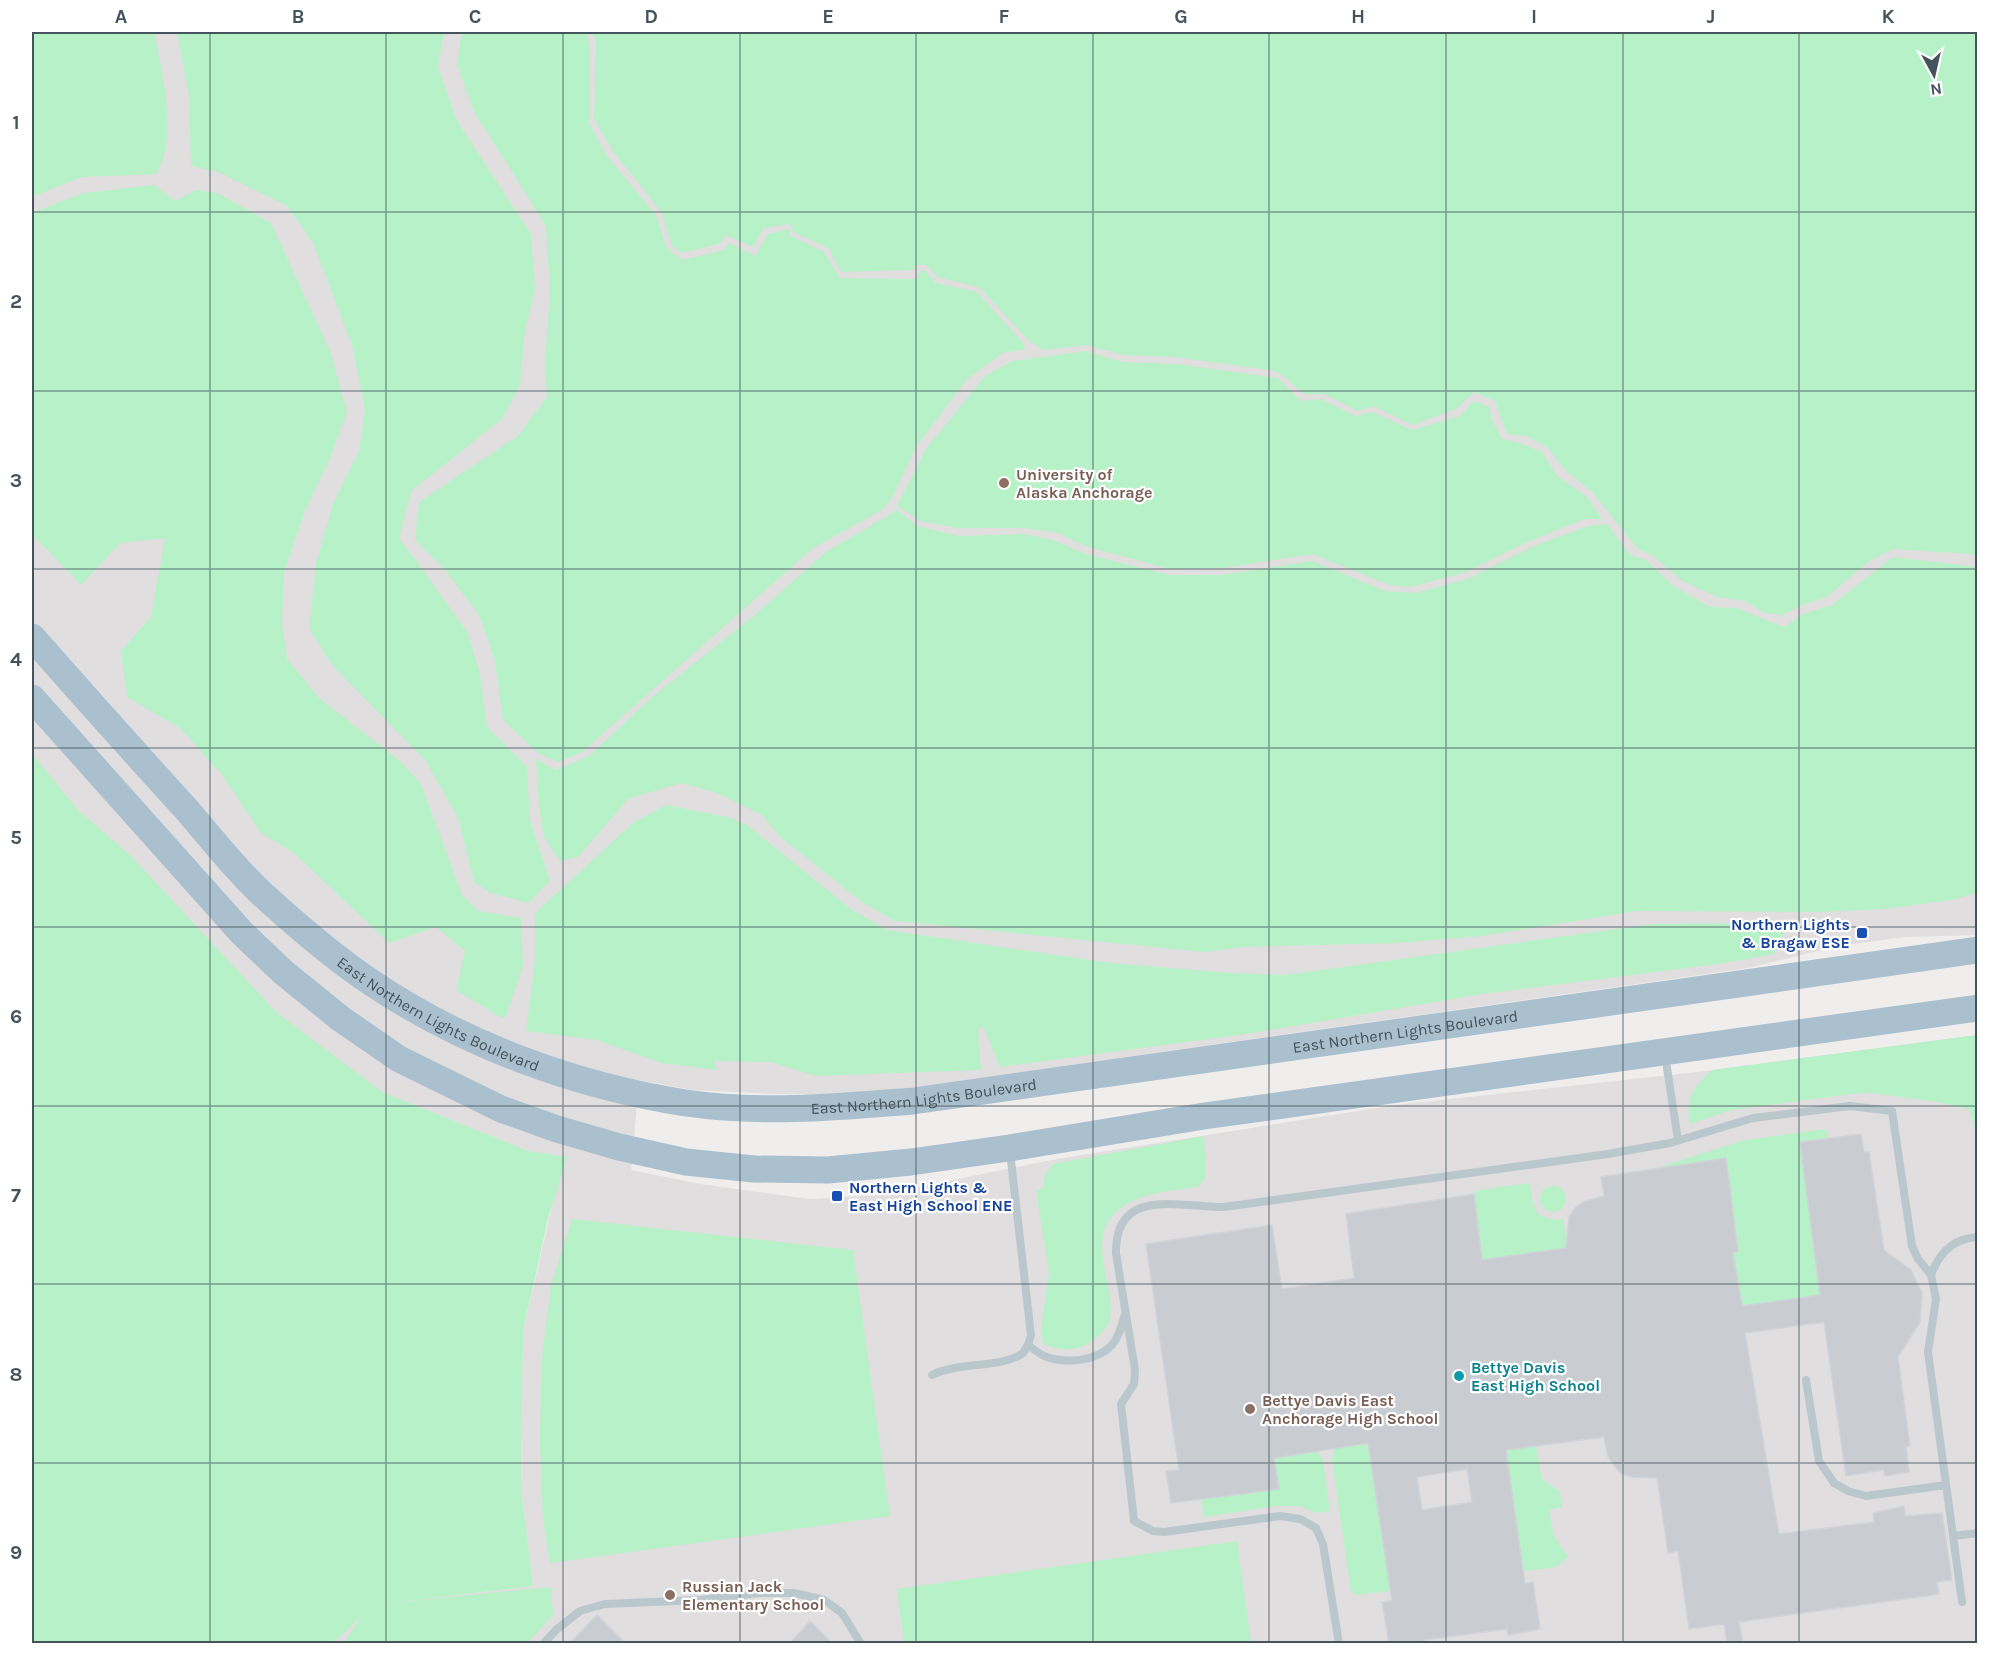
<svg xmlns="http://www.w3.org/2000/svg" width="2009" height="1675" viewBox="0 0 2009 1675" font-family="Karla,sans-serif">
	<rect width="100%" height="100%" fill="#f0eded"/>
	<path fill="#e1dedf" d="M32 32H1977V935L1905 937 1838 946 1748 968 916 1087 845 1094H781L693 1090 639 1080 631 1170 700 1184 809 1199 878 1195 1057 1159 1395 1105 1706 1071 1977 1035V1643H333L355 1621 379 1604 533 1586 521 1487 523 1331 554 1198 32 1270Z"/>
	<path fill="#b7f1c7" d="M32 32H154C162 70 179 140 156 174L81 177 32 197Z
		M177 32H444L438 67 457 121 531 234 535 289 525 330 520 385 502 419 411 491 399 539 418 563 468 633 480 674 487 727 527 767 530 820 550 881 528 903 491 893 474 882 458 818 425 760 331 664 309 628 316 564 333 504 359 451 365 410 352 345 313 243 287 206 218 172 191 166 189 96Z
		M462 32H586L589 44V123L607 156 656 215 667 249 683 260 724 250 729 243 755 256 768 234 788 229 791 236 824 252 840 278 917 279 921 270H924L936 283 977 292 1024 344 1025 349 1003 353 967 379 916 447 892 498 882 510 813 548 582 752 558 762 538 753 503 720 495 661 479 615 445 570 415 540 419 502 518 436 547 397 545 363 550 291 546 226 473 110 457 64Z
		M593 32H1977V556L1970 554 1893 549 1868 562 1827 597 1805 604 1782 615 1764 613 1745 601 1717 597 1681 580 1653 556 1637 548 1592 492 1565 470 1548 448 1527 436 1507 434 1495 401 1474 392 1456 409 1412 425 1374 406 1358 411 1324 394H1304L1283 376 1275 371 1174 357 1123 355 1086 345 1043 350 1028 340 982 290 977 287 938 277 926 265H915L914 270 842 272 834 260 830 249 793 232 791 224 764 228 753 247 725 235 721 243 682 253 672 246 662 213 613 151 594 119 596 44Z
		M154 185 175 201 197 190 217 193 271 223 330 351 347 412 330 458 305 511 284 573 282 624 287 659 319 698 400 761 421 784 462 895 478 911 521 918 523 965 507 1013 503 1019 456 990 465 951 436 927 389 943 294 853 261 833 223 776 180 728 127 697 121 651 151 617 165 538 120 543 81 585 32 534V213L83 193Z
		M1086 351 1122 362 1176 364 1278 378 1301 401 1320 399 1356 416 1373 412 1411 430 1460 416 1474 401 1489 407 1492 420 1502 439 1519 443 1542 452 1556 475 1587 497 1602 519H1584L1527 542 1466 572 1410 587 1390 585 1312 554 1223 568 1170 569 1088 547 1058 533 1024 528H958L920 521 897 506 926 449 985 376 1012 361Z
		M897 510 917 526 959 536 1024 534 1053 540 1085 554 1169 575H1222L1312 561 1385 591 1415 593 1468 579 1534 546 1588 526 1607 524 1630 555 1646 560 1673 586 1710 607 1736 608 1784 627 1803 614 1832 605 1893 557 1977 567V892L1957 899 1885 909 1815 912 1636 911 1482 936 1397 943 1242 947 1204 952 895 921 863 903 779 836 762 815 717 793 681 783 628 799 578 857 560 861 544 837 539 807 536 759 556 770 589 756 651 698 756 614 826 552Z
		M32 754 78 810 131 856 276 1012 382 1092 528 1151 567 1157 548 1219 523 1331 521 1487 533 1586 390 1603 551 1587 553 1615 527 1643H344L362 1616 333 1643H32Z
		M666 805 727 817 747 825 852 910 887 930 1110 963 1232 973 1285 975 1652 924 1752 923 1776 925 1786 929 1774 954 1718 964 1482 994 1246 1034 1000 1067 983 1026 978 1030 981 1070 815 1076 771 1062 714 1061 717 1070 661 1063 597 1040 526 1031 535 960V913L634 822Z
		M1977 1035V1134L1969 1109 1936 1102 1871 1093 1850 1094 1731 1110 1689 1124C1687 1096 1692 1089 1712 1070Z
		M1826 1129 1828 1138 1800 1142 1820 1295 1742 1306 1733 1253 1738 1251 1726 1161 1653 1169 1745 1140Z
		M1204 1136 1206 1176 1198 1187C1169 1191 1133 1193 1113 1215 1085 1245 1122 1301 1107 1326 1102 1334 1094 1339 1087 1344 1072 1352 1058 1350 1043 1344L1041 1330 1049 1273 1036 1190H1042L1045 1175 1053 1164Z
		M1530 1183C1533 1206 1534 1222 1563 1219L1566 1235 1580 1233 1582 1246 1482 1260 1473 1191Z
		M1540 1199a13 13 0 1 1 26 0a13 13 0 1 1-26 0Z
		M572 1219 853 1250 890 1516 550 1563 543 1520 540 1445 541 1364 551 1286Z
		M1368 1443 1390 1591 1357 1595 1351 1592 1332 1459 1334 1448Z
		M1536 1446 1542 1479 1560 1492 1562 1507 1549 1510 1554 1536 1568 1557 1556 1567 1523 1571 1506 1450Z
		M1317 1451 1323 1460 1330 1511 1315 1513 1300 1506H1277L1204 1517 1201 1499 1278 1489 1274 1458Z
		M1237 1541 1251 1643H904L897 1589Z"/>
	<path fill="#c9cdd2" stroke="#d0d4d9" stroke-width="1.5" fill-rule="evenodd" d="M1861 1134 1864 1152H1869L1884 1250 1911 1270 1922 1293 1920 1322 1898 1357 1910 1446H1906L1909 1472 1884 1476V1470L1846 1476 1824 1322 1745 1333 1779 1534 1874 1522 1873 1513 1904 1506 1905 1516 1942 1513 1952 1580 1937 1582 1939 1594 1739 1622 1743 1644H1727L1724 1624 1689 1629 1678 1551 1668 1553 1657 1478 1631 1477 1620 1473 1608 1457 1604 1437 1506 1450 1525 1584 1533 1582 1540 1629 1508 1635 1507 1629 1424 1640 1425 1644H1389L1382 1602 1392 1601 1368 1443 1274 1458 1279 1489 1171 1503 1166 1471 1179 1470 1146 1244 1272 1225 1282 1289 1354 1278 1346 1214 1474 1194 1482 1260 1566 1248 1569 1217 1574 1209 1583 1202 1604 1196 1601 1177 1726 1158 1738 1251 1733 1253 1742 1306 1820 1295 1800 1142ZM1467 1469 1472 1502 1422 1510 1417 1477Z
		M597 1615 626 1644H569Z
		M810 1621 833 1644H789Z"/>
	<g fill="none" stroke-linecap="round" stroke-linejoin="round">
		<path stroke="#bac7cd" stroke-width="8" d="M1665 1055 1678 1140
			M1931 1275C1939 1253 1954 1238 1978 1237
			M1028 1345C1033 1349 1038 1353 1044 1356 1065 1364 1096 1362 1112 1345 1119 1337 1122 1325 1125 1314
			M932 1375C957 1362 999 1368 1020 1355 1027 1351 1029 1342 1031 1335L1010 1152
			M1806 1380 1819 1461 1834 1483 1848 1491 1866 1496 1946 1485
			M1953 1536 1978 1533
			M543 1644 556 1630 580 1611 605 1604 700 1600 759 1593H794L824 1600 842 1613 861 1644
			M1339 1644 1323 1544 1316 1528 1300 1519 1280 1516 1164 1532 1153 1531 1134 1521 1121 1404 1134 1384 1135 1370 1116 1253C1115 1186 1180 1207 1224 1207L1608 1154 1670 1143 1753 1118 1850 1106 1892 1111 1912 1246 1918 1259 1931 1275 1936 1299 1928 1352 1962 1602"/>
		<g stroke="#aac0ce" stroke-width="27">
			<path id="s1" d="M32 637C83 695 135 753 187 810 211 838 234 868 261 893 296 925 333 957 372 983 464 1045 576 1086 686 1103 761 1114 837 1107 913 1101L1978 950"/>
			<path d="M32 698 242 933 283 972 341 1019 399 1059 501 1109 557 1129 619 1147 686 1162 754 1169 828 1170 911 1162 1009 1148 1204 1116 1978 1008"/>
		</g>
	</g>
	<path fill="none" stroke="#44535c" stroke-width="1.5" stroke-opacity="0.55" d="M210 32V1644M386 32V1644M563 32V1644M740 32V1644M916 32V1644M1093 32V1644M1269 32V1644M1446 32V1644M1623 32V1644M1799 32V1644M32 212H1978M32 391H1978M32 569H1978M32 748H1978M32 927H1978M32 1106H1978M32 1284H1978M32 1463H1978"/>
	<g fill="#8d6e63" stroke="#fff" stroke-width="2">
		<circle cx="1004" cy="483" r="6"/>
		<circle cx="1250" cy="1409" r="6"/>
		<circle cx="670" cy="1595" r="6"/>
	</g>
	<g fill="#1a4fb4" stroke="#fff" stroke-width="2">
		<rect x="1856" y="927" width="12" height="12" rx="3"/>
		<rect x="831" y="1190" width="12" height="12" rx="3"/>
	</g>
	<circle fill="#0f9aa8" stroke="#fff" stroke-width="2" cx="1459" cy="1376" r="6"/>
	<g text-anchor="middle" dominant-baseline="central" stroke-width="4.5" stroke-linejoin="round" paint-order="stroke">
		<g font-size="16" font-weight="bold" fill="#785e54" stroke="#fff" text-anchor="start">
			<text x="1016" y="474">University of<tspan x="1016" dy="18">Alaska Anchorage</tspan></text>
			<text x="1262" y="1400">Bettye Davis East<tspan x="1262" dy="18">Anchorage High School</tspan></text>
			<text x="682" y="1586">Russian Jack<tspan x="682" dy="18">Elementary School</tspan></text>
		</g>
		<g font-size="16" font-weight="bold" fill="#164399" stroke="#fff" text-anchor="end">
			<text x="1850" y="924">Northern Lights<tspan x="1850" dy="18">&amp; Bragaw ESE</tspan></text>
			<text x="849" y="1187" text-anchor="start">Northern Lights &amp;<tspan x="849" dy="18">East High School ENE</tspan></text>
		</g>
		<g font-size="16" fill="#44535c" stroke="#fff">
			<text stroke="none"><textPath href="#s1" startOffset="560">East Northern Lights Boulevard</textPath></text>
			<text stroke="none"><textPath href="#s1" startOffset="1550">East Northern Lights Boulevard</textPath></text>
			<text stroke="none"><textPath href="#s1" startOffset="1064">East Northern Lights Boulevard</textPath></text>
		</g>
		<g font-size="16" font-weight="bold" fill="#0d838f" stroke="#fff" text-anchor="start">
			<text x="1471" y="1367">Bettye Davis<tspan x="1471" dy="18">East High School</tspan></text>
		</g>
	</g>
	<rect width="2009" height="1675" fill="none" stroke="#ffffff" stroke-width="66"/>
	<g transform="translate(1934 75) rotate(172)" stroke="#ffffff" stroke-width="4.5" paint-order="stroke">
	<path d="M0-4.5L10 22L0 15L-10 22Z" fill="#44535c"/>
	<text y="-9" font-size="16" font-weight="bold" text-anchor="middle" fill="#44535c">N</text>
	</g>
	<rect x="33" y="33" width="1943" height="1609" fill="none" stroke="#44535c" stroke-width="2"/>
	<g font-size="20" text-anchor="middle" font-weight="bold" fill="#44535c">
		<text x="121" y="23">A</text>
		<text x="298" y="23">B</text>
		<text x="475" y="23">C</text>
		<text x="651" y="23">D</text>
		<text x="828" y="23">E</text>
		<text x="1004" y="23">F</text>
		<text x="1181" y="23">G</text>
		<text x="1358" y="23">H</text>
		<text x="1534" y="23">I</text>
		<text x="1711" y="23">J</text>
		<text x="1888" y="23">K</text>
		<text x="16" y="129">1</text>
		<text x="16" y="308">2</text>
		<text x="16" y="487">3</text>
		<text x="16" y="666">4</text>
		<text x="16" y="844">5</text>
		<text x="16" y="1023">6</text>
		<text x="16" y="1202">7</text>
		<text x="16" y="1381">8</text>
		<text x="16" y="1559">9</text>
	</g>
</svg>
